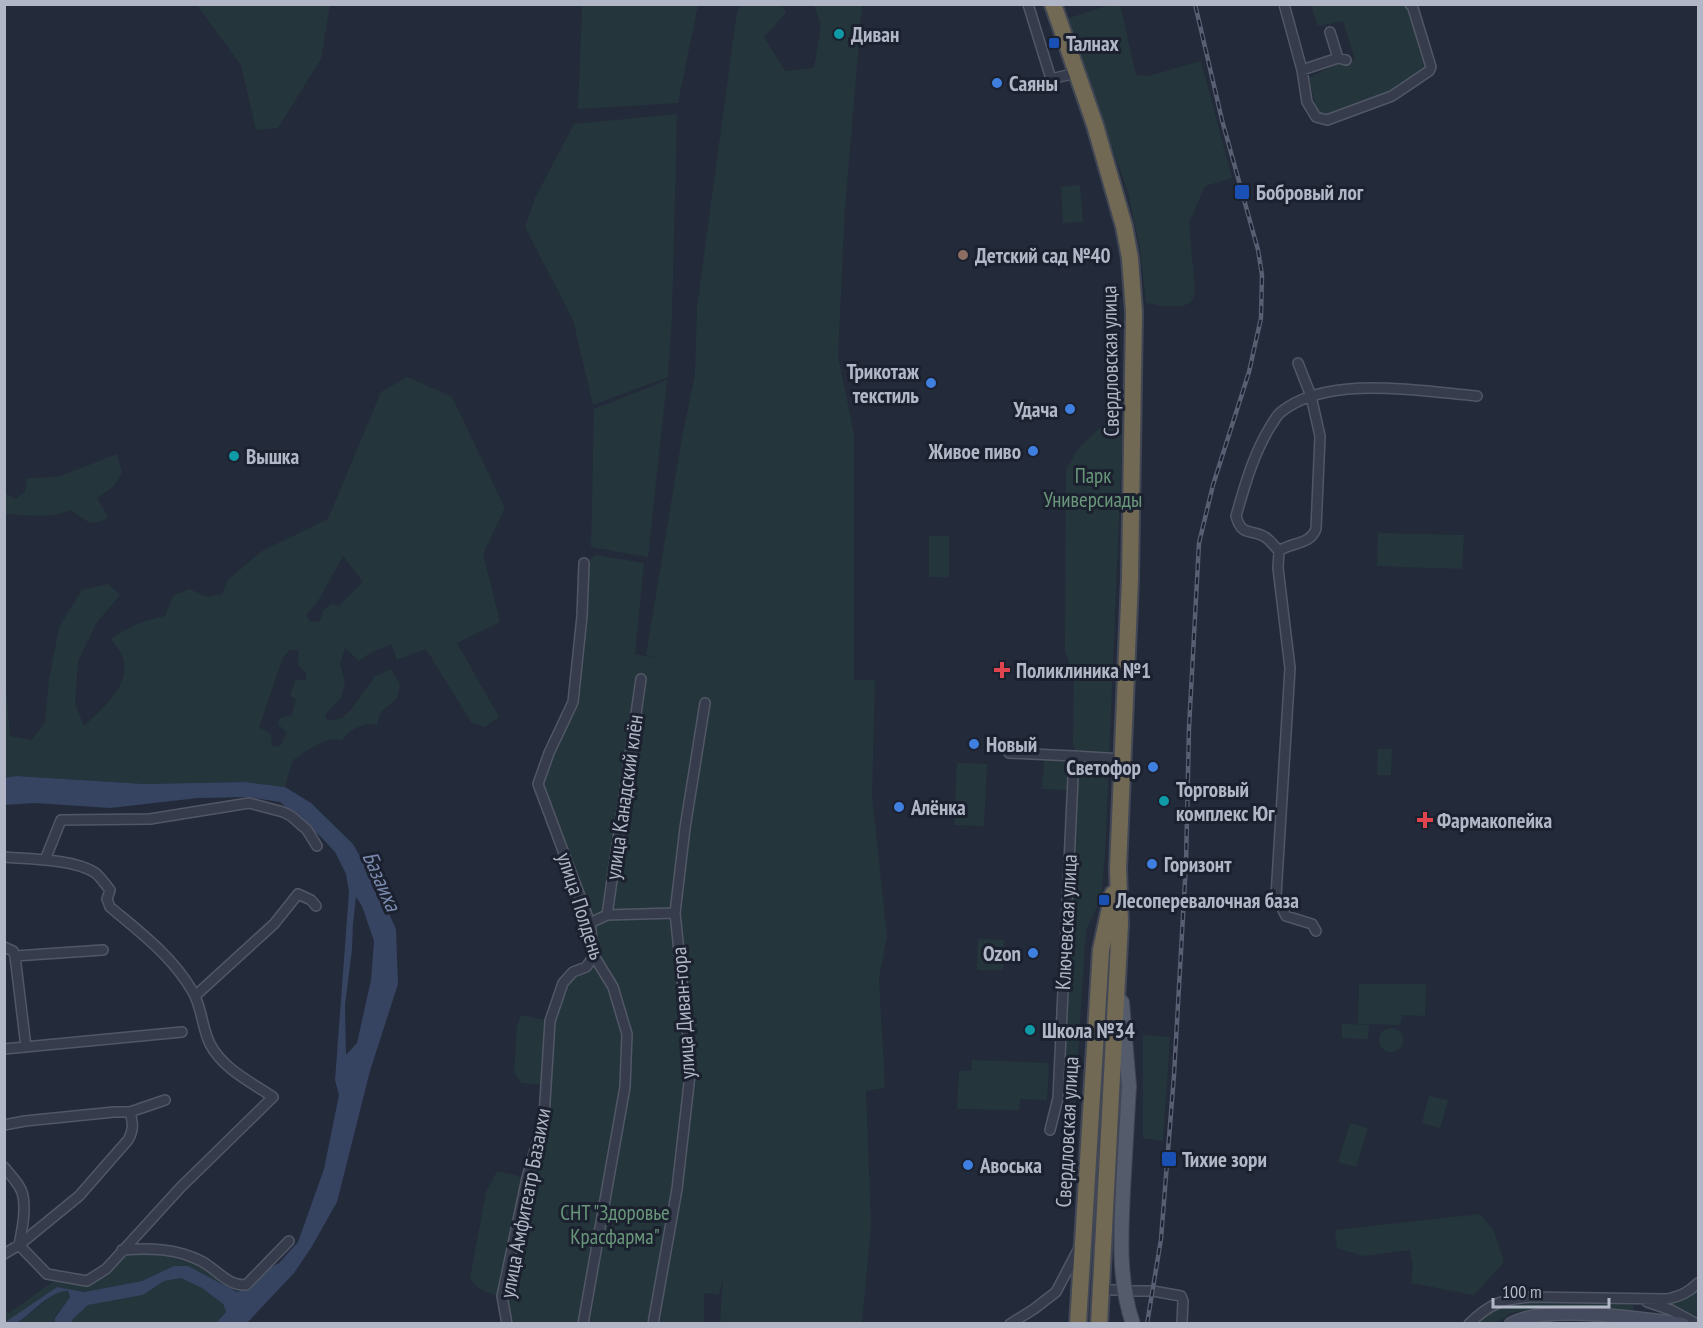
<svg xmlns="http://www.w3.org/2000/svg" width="1703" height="1328" viewBox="0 0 1703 1328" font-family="'PT Sans Narrow',sans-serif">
	<rect width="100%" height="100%" fill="#232a3a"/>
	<path fill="#24363b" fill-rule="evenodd" d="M197 5H330L321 59 278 128 256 130 241 65Z
		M581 5H698L678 103 578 109 582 12Z
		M741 5H782L786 13 764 37 785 71 814 68 821 25 814 5H862L845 208 838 356 854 434V680H875L872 796 887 936 879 979 885 1088 866 1091 871 1225 862 1323H720L723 1277 719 1295 704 1293V1323H507L502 1296C489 1293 477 1291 470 1278L486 1192 497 1171 527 1178 544 1118 545 1085 521 1083 514 1072 517 1026 521 1015 550 1021 563 983 594 956 590 923 538 784 573 702 584 563 596 555 644 563 635 654 661 659 646 655 681 443 695 374 697 307 737 12Z
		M1109 5H1120L1136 75 1148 76 1201 61 1232 178 1205 186 1189 223 1195 291C1194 294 1194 297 1192 300 1186 311 1157 305 1146 303L1140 249 1128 192 1066 19Z
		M1311 5H1404L1410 12 1425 62 1424 70 1392 90 1326 116 1317 109 1308 78 1335 65 1355 59 1343 21 1318 26Z
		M677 114 672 314 668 377 593 405 573 320 525 227 535 198 574 124Z
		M1080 185 1083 222 1063 223 1061 187Z
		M407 377 452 397 505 508 483 554 500 622 457 643 499 717 484 727 471 722 426 649 397 660 391 644 370 653 359 661 345 648 340 664 345 682 341 698 325 715 327 721 342 718 354 706 375 676 391 669 400 685 397 698 380 713 377 725C363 722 351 729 342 740 325 736 306 752 292 761L285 787 245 782 145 784 16 776 5 778 4 663 10 736 32 740 45 722 49 680 59 627 82 590 108 584 120 595 97 622 78 661 75 704 84 726C102 709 134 683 122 655 119 649 114 644 111 639 128 627 145 620 165 616L173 596 189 589 207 597 222 594 228 580 262 551 328 519 381 392ZM343 556 363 582 339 606 332 604 323 610 320 621 310 622 306 614 317 603ZM290 650H298L299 666 306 673V681L296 679 290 696 296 699 292 715 280 718 278 724 287 733 280 746 272 747 271 734 259 727 283 657Z
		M667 380 648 557 591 547 594 409Z
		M1107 421H1123L1105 855 1101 899 1086 930 1073 1135H1061L1079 761 1073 745 1074 677 1065 651 1066 470 1077 450Z
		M117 454 122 472 114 486 97 498 108 517C91 529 86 520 71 510 49 519 28 515 5 514V493L15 499 25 492 27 478 58 477Z
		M1378 533 1464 535 1462 569 1377 566Z
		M929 536H949V577H929Z
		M1378 749H1392L1391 775H1377Z
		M1044 760 1069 761 1068 790 1042 789Z
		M957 763 987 764 984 826 954 825Z
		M978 939 1004 940 1003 970H977Z
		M1359 984H1426L1425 1016 1402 1015 1400 1025 1358 1024Z
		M1342 1024 1369 1025 1368 1039 1342 1038Z
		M1379 1040a12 12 0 1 1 24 0a12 12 0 1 1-24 0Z
		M1143 1035 1170 1037 1163 1141 1143 1138Z
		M972 1060 1049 1063 1047 1100 1020 1099 1019 1110 957 1109 959 1071H971Z
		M1429 1096 1448 1100 1440 1128 1422 1123Z
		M1350 1123 1368 1128 1356 1167 1338 1162Z
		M1480 1214 1494 1231 1504 1262 1474 1295 1411 1283 1413 1266 1410 1250 1363 1256 1337 1248 1335 1230Z
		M149 1252 199 1265 237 1289 248 1288 237 1292 174 1266 142 1281 84 1292 57 1287 5 1323V1312L9 1313 51 1283 58 1279 85 1285 129 1254Z
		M181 1278C195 1284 224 1297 226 1312L216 1323 71 1324V1320L88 1305 143 1295 164 1281Z
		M1698 1288V1317L1666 1303 1688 1297Z
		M61 1290 68 1291 70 1297 55 1317V1323L17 1324 54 1294Z
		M1528 1301 1594 1302 1634 1305 1633 1311 1547 1307 1512 1313 1495 1323 1477 1324 1493 1311Z"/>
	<path fill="#364361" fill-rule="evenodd" d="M16 776 145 784 245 782 285 787 311 803 353 844 374 881 396 929 398 984 370 1071 337 1202 311 1248 294 1273 247 1323H216L226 1312 223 1304 202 1288 181 1278 164 1281 143 1295 88 1305 72 1320 71 1323H55V1318L70 1297 68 1291C52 1289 31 1314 17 1323H4L57 1287 84 1292 142 1281 174 1266H188L237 1292 248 1288 269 1268 279 1263 298 1242 324 1169 339 1095 335 1080 349 892 346 874 335 852 321 837 280 802 248 797 198 798 110 808 35 803 5 805 4 778ZM356 897 362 906 374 941 371 980 357 1043 346 1055 345 1005 352 950 353 924Z"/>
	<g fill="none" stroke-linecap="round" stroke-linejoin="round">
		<defs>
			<path id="street" d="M1028 4 1051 79 1076 73
				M1284 4 1302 70 1307 102 1316 117 1327 120 1392 96 1429 71 1431 67 1413 8 1410 4
				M1330 32 1338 58
				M1302 70 1338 58 1346 60
				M1298 363 1311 396 1320 436 1316 529C1310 545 1292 542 1279 551L1278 568 1290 668 1276 896 1286 916 1312 924 1316 931
				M1279 551C1275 547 1270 540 1265 537 1251 528 1242 538 1236 516 1245 485 1253 455 1270 427 1273 423 1276 416 1281 412 1327 374 1420 391 1477 396
				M1009 753 1074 756 1058 1098 1050 1130
				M1074 756 1122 759
				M4 857C30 859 72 859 94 872 100 876 105 884 110 890L107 899 110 907C141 933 173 957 193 992 202 1008 202 1028 210 1044 223 1069 251 1082 273 1097L181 1187 106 1269 87 1281 47 1274 19 1245C22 1230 26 1211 23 1196 21 1185 11 1176 4 1167
				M45 860 61 820 150 819 249 803 283 812 291 816 307 830 317 846
				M607 915 641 679
				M590 923 607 915 675 913
				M4 947 13 951 15 956 26 1047
				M15 956 103 950
				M195 996 274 924 298 894 311 900 316 906
				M4 1049 182 1032
				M4 1125 25 1121 114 1112H130L165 1100
				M122 1250C149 1248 176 1248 201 1261 217 1269 227 1286 246 1285L289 1241
				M4 1254 19 1245 79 1196 128 1140C134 1130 133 1123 130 1112
				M1101 1290H1117
				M1133 1291H1153L1181 1296 1183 1301 1182 1324
				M1647 1302 1671 1310 1697 1324
				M507 1324 502 1296 527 1178 544 1118 550 1021 563 983 573 972 586 967 594 956
				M583 1324 625 1087 627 1034 613 987 594 956 590 923 538 784 549 753 573 702 582 616 584 563
				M653 1324 677 1189 691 1066 675 913 685 828 705 703
				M1010 1324 1034 1309 1056 1292 1079 1248
				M1469 1324C1490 1303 1503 1299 1532 1297L1667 1299C1681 1296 1689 1292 1698 1283"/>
			<path id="secondary" d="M1511 1324C1548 1303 1640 1319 1683 1324"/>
			<path id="primary" d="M1122 1002 1129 1086 1123 1190"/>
			<path id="highway" d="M1053 4 1095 125 1124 226 1130 258 1134 312 1130 579 1118 869 1120 923 1099 1324
				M1078 1324 1101 950 1113 894"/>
		</defs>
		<use href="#street" stroke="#515766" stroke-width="12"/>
		<use href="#secondary" stroke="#515766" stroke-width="15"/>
		<use href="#primary" stroke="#3f4554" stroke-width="16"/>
		<use href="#highway" stroke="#414755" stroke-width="20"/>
		<use href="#street" stroke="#363c4b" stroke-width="9"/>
		<use href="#secondary" stroke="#444b5e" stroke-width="12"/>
		<use href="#primary" stroke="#545b6b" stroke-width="14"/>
		<use href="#highway" stroke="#716953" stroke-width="16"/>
		<defs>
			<path id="rail" d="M1147 1324 1161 1239 1174 1075 1186 863 1189 728 1199 543 1213 485 1249 372 1261 318 1262 275 1258 250 1222 120 1195 4"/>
		</defs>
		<use href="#rail" stroke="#585f72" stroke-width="4.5"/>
		<use href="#rail" stroke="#1c212f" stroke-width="2" stroke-dasharray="7" stroke-linecap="butt"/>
		<defs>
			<path id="primary-bridge" d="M1123 1190C1121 1234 1118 1281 1133 1324"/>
		</defs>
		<use href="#primary-bridge" stroke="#3f4554" stroke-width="16" stroke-linecap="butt"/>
		<use href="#primary-bridge" stroke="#545b6b" stroke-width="14"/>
	</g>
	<g fill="#0f9aa8" stroke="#1c212f" stroke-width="2">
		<circle cx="839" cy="34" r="6"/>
		<circle cx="234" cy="456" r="6"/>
		<circle cx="1164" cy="801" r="6"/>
		<circle cx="1030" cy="1030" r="6"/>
	</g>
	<g fill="#1a4fb4" stroke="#1c212f" stroke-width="2">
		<rect x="1048" y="37" width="12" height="12" rx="3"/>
		<rect x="1234" y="184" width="16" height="16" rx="3"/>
		<rect x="1098" y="894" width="12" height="12" rx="3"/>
		<rect x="1161" y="1151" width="16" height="16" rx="3"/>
	</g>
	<g fill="#3f7fe0" stroke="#1c212f" stroke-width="2">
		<circle cx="997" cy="83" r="6"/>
		<circle cx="931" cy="383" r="6"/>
		<circle cx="1070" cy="409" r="6"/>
		<circle cx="1033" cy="451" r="6"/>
		<circle cx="974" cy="744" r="6"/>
		<circle cx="1153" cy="767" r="6"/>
		<circle cx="899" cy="807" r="6"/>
		<circle cx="1152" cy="864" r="6"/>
		<circle cx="1033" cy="953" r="6"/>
		<circle cx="968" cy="1165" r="6"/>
	</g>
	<circle fill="#8d6e63" stroke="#1c212f" stroke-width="2" cx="963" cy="255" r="6"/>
	<g fill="#e0444e" stroke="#1c212f" stroke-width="2">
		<path d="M999 661h6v6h6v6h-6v6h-6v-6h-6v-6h6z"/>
		<path d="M1422 811h6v6h6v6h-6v6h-6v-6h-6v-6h6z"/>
	</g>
	<g text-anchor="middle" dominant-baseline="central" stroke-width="6" stroke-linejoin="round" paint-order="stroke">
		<g font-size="21" font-weight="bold" fill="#b1b7c7" stroke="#1c212f" text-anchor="start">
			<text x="851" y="34">Диван</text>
			<text x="1066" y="43">Талнах</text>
			<text x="1009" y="83">Саяны</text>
			<text x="1256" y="192">Бобровый лог</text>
			<text x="975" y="255">Детский сад №40</text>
			<text x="919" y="371" text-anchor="end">Трикотаж<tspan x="919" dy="24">текстиль</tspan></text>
			<text x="1058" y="409" text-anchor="end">Удача</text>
			<text x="1021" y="451" text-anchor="end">Живое пиво</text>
			<text x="246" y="456">Вышка</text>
			<text x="1016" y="670">Поликлиника №1</text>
			<text x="986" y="744">Новый</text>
			<text x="1141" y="767" text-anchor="end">Светофор</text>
			<text x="1176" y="789">Торговый<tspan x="1176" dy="24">комплекс Юг</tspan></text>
			<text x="911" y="807">Алёнка</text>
			<text x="1437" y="820">Фармакопейка</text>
			<text x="1164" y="864">Горизонт</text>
			<text x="1116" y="900">Лесоперевалочная база</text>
			<text x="1021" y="953" text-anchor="end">Ozon</text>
			<text x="1042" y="1030">Школа №34</text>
			<text x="1182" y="1159">Тихие зори</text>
			<text x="980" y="1165">Авоська</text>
		</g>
		<g font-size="21" fill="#b1b7c7" stroke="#1c212f">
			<text transform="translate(1110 361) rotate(-91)">Свердловская улица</text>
			<text transform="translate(624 797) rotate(-82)">улица Канадский клён</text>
			<text transform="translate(581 906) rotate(72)">улица Полдень</text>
			<text transform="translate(1066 922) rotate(-87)">Ключевская улица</text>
			<text transform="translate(683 1013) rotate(-94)">улица Диван-гора</text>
			<text transform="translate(1067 1132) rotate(-87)">Свердловская улица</text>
			<text transform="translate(525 1203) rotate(-79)">улица Амфитеатр Базаихи</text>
		</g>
		<g font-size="21" fill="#69977a" stroke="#1c212f">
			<text x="1093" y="475">Парк<tspan x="1093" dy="24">Универсиады</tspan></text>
			<text x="615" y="1212">СНТ "Здоровье<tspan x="615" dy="24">Красфарма"</tspan></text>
		</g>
		<g font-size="22" font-style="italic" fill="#7a89ae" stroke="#1c212f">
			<text transform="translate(382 881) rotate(66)">Базаиха</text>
		</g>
	</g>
	<rect width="1703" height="1328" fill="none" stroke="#b1b7c7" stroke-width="12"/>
	<path d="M1493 1298v9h116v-9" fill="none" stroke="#b1b7c7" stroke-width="3"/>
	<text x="1502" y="1298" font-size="18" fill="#b1b7c7" stroke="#1c212f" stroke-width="4.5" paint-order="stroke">100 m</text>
</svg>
